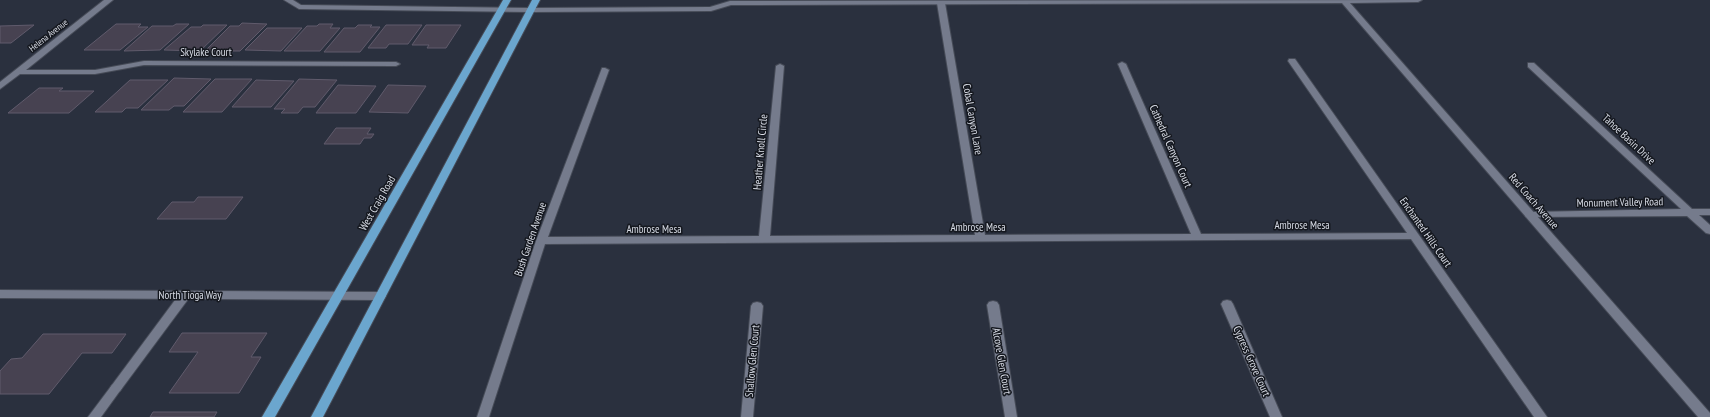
<svg xmlns="http://www.w3.org/2000/svg" width="1710" height="417" viewBox="0 0 1710 417" font-family="'PT Sans Narrow',sans-serif">
	<rect width="100%" height="100%" fill="#2a303e"/>
	<path fill="#474251" stroke="#605b6c" d="M242 23 267 24 240 51H205L230 26H239Z
		M116 24H141L138 27H148L120 50H84Z
		M176 24H189L160 50 124 51 152 26H173Z
		M319 24H333L330 28H340L320 51H284L307 26H317Z
		M34 25 11 43H0V26Z
		M203 25H227L200 51 164 50 191 27H201Z
		M358 25H372L370 27H380L360 52H324L344 28H355Z
		M386 25H422L408 44H389L386 48H368Z
		M426 25H461L446 48H427L429 45H412Z
		M267 28H302L281 51 245 50Z
		M174 78 211 79 184 106H174L169 110H141Z
		M215 79H252L222 112H183Z
		M299 79 337 80 315 107H303L298 113H281L285 109H274Z
		M130 80H168L138 108H126L122 112H95Z
		M256 80 294 81 271 107H232Z
		M338 85 376 86 356 113H316Z
		M388 85 426 86 408 113 369 112Z
		M39 88H63L59 91H94L69 113H8Z
		M336 128H371L367 134H374L371 138H364L360 144H324Z
		M198 197H243L226 219H157L172 202H194Z
		M182 333H267L251 357H261L239 393H169L198 352H169Z
		M43 334H126L112 353H82L49 394H0V371L11 359 22 358Z
		M153 412H217L214 417H150Z"/>
	<g fill="none" stroke-linecap="round" stroke-linejoin="round">
		<defs>
			<path id="lane" d="M185 291 189 292 191 295 189 298 120 391 116 393 112 391 110 388 112 385 181 292Z"/>
			<path id="street" d="M104 0H113L26 70H95L144 61 396 62 400 64 396 66 144 65 95 74H20L0 89V82Z
				M938 1H941L945 3 985 235 1191 234 1118 64 1122 62 1126 64 1201 234 1407 233 1288 61 1289 59H1295L1547 417H1534L1411 239 545 244 489 417H477L536 241 602 68H605L609 70 548 237 759 236 776 66 780 64 784 66 770 236 975 235 937 3Z
				M1528 63H1534L1692 209H1710V215H1699L1710 225V234L1706 233 1687 216 1526 217 1525 215 1526 213 1530 212 1681 209 1528 67Z
				M0 290 380 292 384 293 386 296 384 299 380 300 0 298Z
				M1227 300 1231 301 1233 304 1282 417H1270L1221 304 1223 301Z
				M993 301 997 302 999 305 1017 417H1005L987 305 989 302Z
				M757 302 761 303 763 306 753 417H741L751 306 753 303Z
				M116 383 120 385 122 388 101 417H88L112 385Z"/>
			<path id="secondary" d="M284 0H293L301 5 531 8 710 7 730 1 1422 0 1418 2 1350 3 1710 413V417H1698L1342 3 731 5 711 11 531 12 299 9Z"/>
			<path id="primary" d="M503 0H511L275 417H262Z
				M532 0H540L323 417H311Z"/>
		</defs>
		<use href="#lane" stroke="#464b57" stroke-width="2"/>
		<use href="#street" stroke="#464b57" stroke-width="2"/>
		<use href="#secondary" stroke="#464b57" stroke-width="2"/>
		<use href="#primary" stroke="#464b57" stroke-width="2"/>
		<use href="#lane" fill="#757b8c" fill-rule="evenodd"/>
		<use href="#street" fill="#757b8c" fill-rule="evenodd"/>
		<use href="#secondary" fill="#757b8c" fill-rule="evenodd"/>
		<use href="#primary" fill="#6ba6ce" fill-rule="evenodd"/>
	</g>
	<g text-anchor="middle" dominant-baseline="central" stroke-width="3" stroke-linejoin="round" paint-order="stroke">
		<g font-size="9" fill="#d9dde7" stroke="#15181f">
			<text transform="translate(48 35) rotate(-38)">Helena Avenue</text>
		</g>
		<g font-size="11" fill="#d9dde7" stroke="#15181f">
			<text x="206" y="52">Skylake Court</text>
			<text transform="translate(973 119) rotate(80)">Cobal Canyon Lane</text>
			<text transform="translate(1629 139) rotate(43)">Tahoe Basin Drive</text>
			<text transform="translate(1171 146) rotate(66)">Cathedral Canyon Court</text>
			<text transform="translate(760 152) rotate(-85)">Heather Knoll Circle</text>
			<text transform="translate(1534 201) rotate(49)">Red Coach Avenue</text>
			<text transform="translate(1620 202) rotate(-1)">Monument Valley Road</text>
			<text transform="translate(377 203) rotate(-60)">West Craig Road</text>
			<text x="1302" y="225">Ambrose Mesa</text>
			<text x="978" y="227">Ambrose Mesa</text>
			<text x="654" y="229">Ambrose Mesa</text>
			<text transform="translate(1426 232) rotate(55)">Enchanted Hills Court</text>
			<text transform="translate(530 239) rotate(-71)">Bush Garden Avenue</text>
			<text x="190" y="295">North Tioga Way</text>
			<text transform="translate(752 361) rotate(-85)">Shallow Glen Court</text>
			<text transform="translate(1002 361) rotate(80)">Alcove Glen Court</text>
			<text transform="translate(1252 361) rotate(66)">Cypress Grove Court</text>
		</g>
	</g>
</svg>
